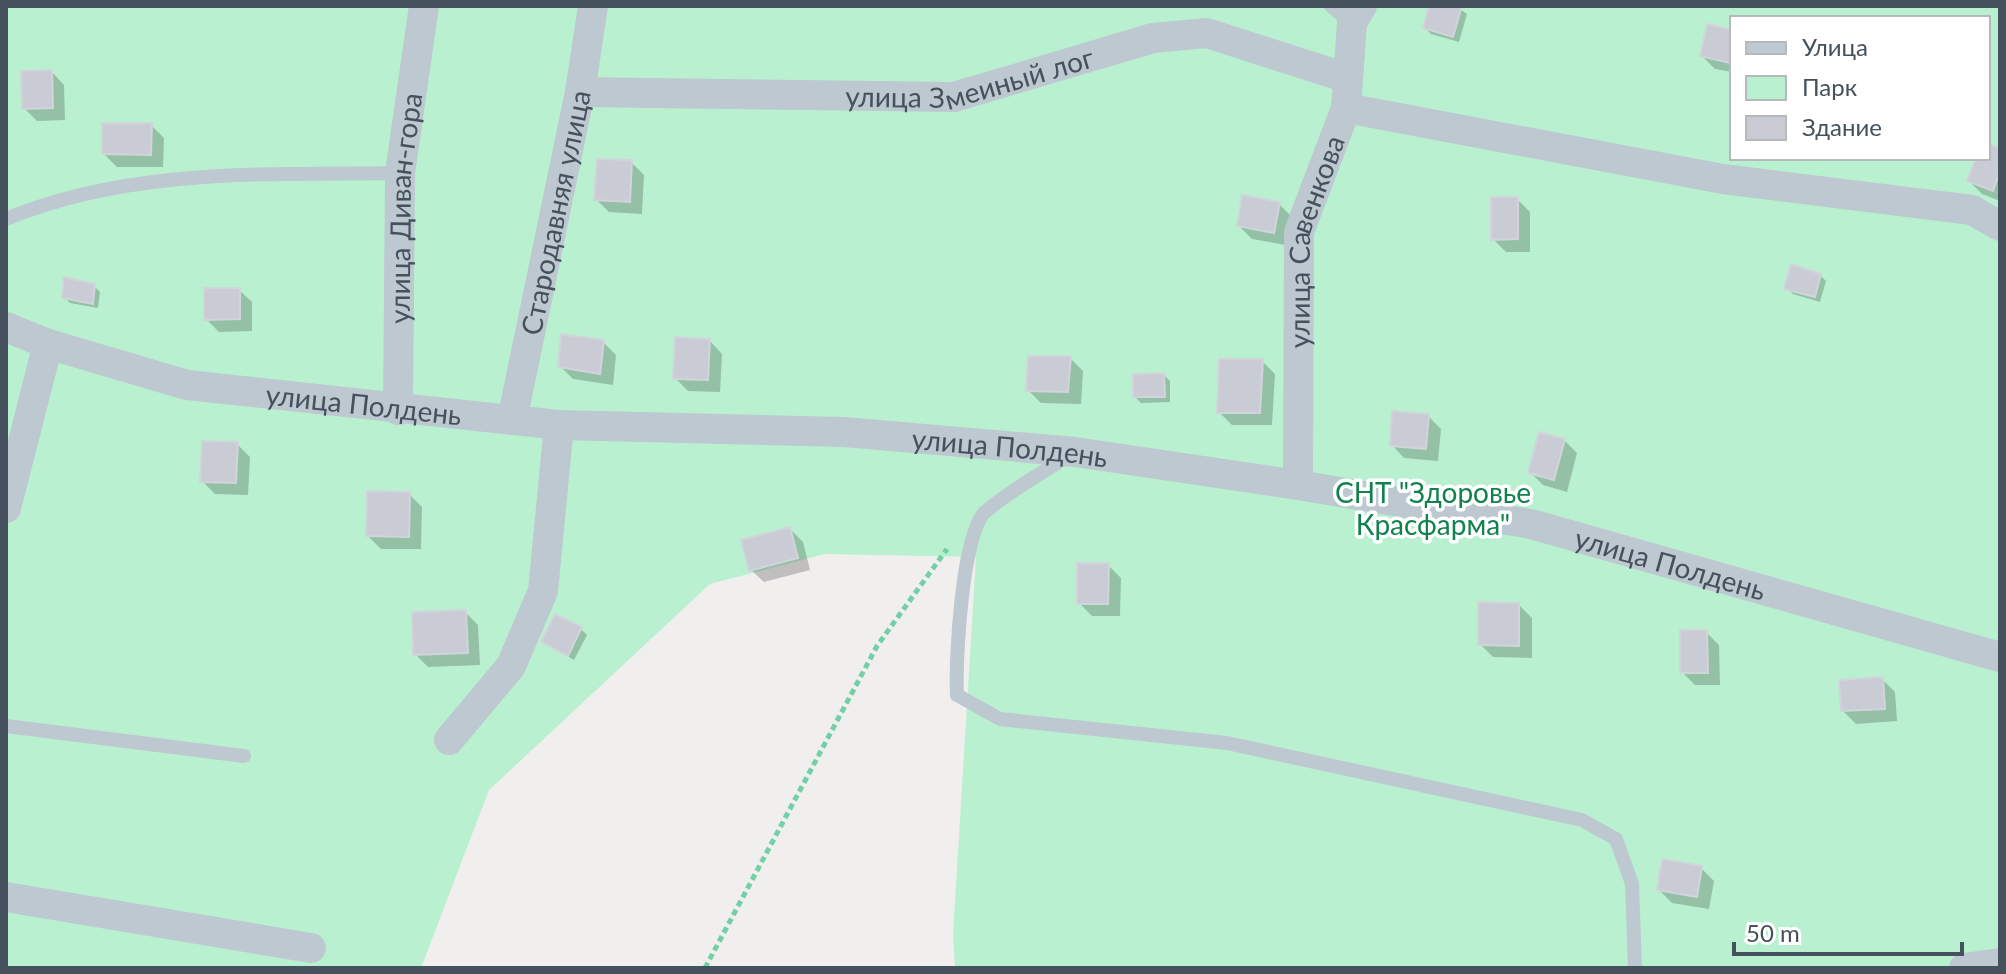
<svg xmlns="http://www.w3.org/2000/svg" width="2006" height="974" viewBox="0 0 2006 974" font-family="Lato,sans-serif">
	<rect width="100%" height="100%" fill="#f1eeee"/>
	<path fill="#b9f1d0" fill-rule="evenodd" d="M6 6H2000V968H955L953 934 976 557 825 554 710 584 489 790 421 968H6ZM1732 18H1988V158H1732Z"/>
	<path fill="#0003" d="M1432 6H1456L1467 14 1459 42 1431 34 1425 28Z
		M1709 26 1732 32V72L1715 69 1702 56Z
		M52 72 64 85 65 120 37 121 24 108Z
		M151 125 164 138 163 167H117L104 154Z
		M1988 146 2000 150V201L1982 194 1969 181 1978 158H1988Z
		M631 162 644 175 642 214 609 212 596 199Z
		M1517 199 1530 212V252H1506L1493 239Z
		M1279 204 1292 217 1286 245 1252 239 1239 226Z
		M1820 275 1826 281 1820 302 1793 294 1787 288Z
		M94 286 100 292 98 308 70 303 64 297Z
		M239 290 252 302V331L219 332 206 319Z
		M710 341 722 354 720 392 688 391 675 378Z
		M603 342 616 355 613 385 573 379 560 366Z
		M1070 358 1083 371 1081 404 1041 403 1028 390Z
		M1262 361 1275 374 1272 425H1232L1219 412Z
		M1164 375 1170 381V402L1141 403 1135 397Z
		M1428 416 1441 429 1438 461 1404 458 1392 445Z
		M1564 440 1577 453 1567 492 1543 485 1530 472Z
		M237 444 250 457 248 495 215 494 202 481Z
		M409 494 422 507 421 549H381L368 536Z
		M790 529 803 542 810 570 764 582 751 570Z
		M1108 565 1121 578 1120 616H1092L1079 603Z
		M1519 605 1532 618V658L1493 657 1480 644Z
		M465 612 478 625 480 665 428 667 415 654Z
		M581 629 587 635 574 660 543 642Z
		M1706 632 1719 645 1720 685H1695L1682 672Z
		M1882 679 1895 692 1897 721 1856 724 1843 711Z
		M1701 868 1714 881 1709 909 1672 903 1659 890Z"/>
	<path fill="#c9ccd4" stroke="#d1d4da" stroke-width="2" d="M1429 6H1462L1453 37 1423 28Z
		M1707 24 1732 30 1730 63 1700 56Z
		M52 70 53 108 22 109 21 71Z
		M102 123H152L151 155 102 154Z
		M1988 144 2000 148V171L1993 191 1967 181 1976 158H1988Z
		M597 159 632 160 630 202 594 200Z
		M1242 195 1280 202 1274 233 1237 226Z
		M1491 197H1518V239L1491 240Z
		M1791 264 1821 274 1815 297 1784 289Z
		M64 277 95 284 93 304 62 298Z
		M204 288H240V319L204 320Z
		M561 334 604 340 600 374 558 367Z
		M675 337 710 339 708 380 673 379Z
		M1028 356H1071L1068 392 1026 391Z
		M1219 359H1263L1260 413H1217Z
		M1164 373 1165 397H1133V374Z
		M1392 411 1429 414 1426 449 1390 446Z
		M1539 432 1565 439 1554 480 1528 473Z
		M202 441 238 442 236 483 200 482Z
		M367 491 410 492 409 537 366 536Z
		M790 527 798 558 749 571 741 540Z
		M1077 563H1109L1108 604H1077Z
		M1478 602 1519 603V646L1478 645Z
		M466 610 468 653 413 655 412 612Z
		M555 614 582 627 568 656 541 642Z
		M1680 630H1707L1708 673H1680Z
		M1883 677 1885 709 1841 711 1839 680Z
		M1662 859 1702 866 1697 897 1657 890Z"/>
	<g fill="none" stroke-linecap="round" stroke-linejoin="round">
		<path stroke="#6fd1a4" stroke-width="5" stroke-dasharray="6 4" stroke-linecap="butt" d="M705 968 877 646 947 549"/>
		<path stroke="#bdc8d1" stroke-width="14" d="M1331 6 1352 23
			M6 219C131 167 268 175 400 173
			M1068 456C1041 474 1009 491 985 512 962 534 955 662 957 695L1000 719 1227 743 1582 820 1616 839 1632 884 1635 968
			M6 726 244 756"/>
		<g stroke="#bdc8d1" stroke-width="30">
			<path id="s1" d="M580 92 954 97 1153 38 1207 33 1347 78"/>
			<path d="M1346 108 1723 179 1972 210 2000 226"/>
			<path id="s2" d="M6 327 48 344 187 385 559 425 844 432 1075 452 1298 485 1531 524 2000 657"/>
			<path id="s3" d="M398 410 400 173 424 6"/>
			<path id="s4" d="M512 420 580 92 593 6"/>
			<path id="s5" d="M1298 485 1299 232 1346 108 1352 23 1362 6"/>
			<path d="M6 508 48 344"/>
			<path d="M449 740 511 666 543 591 559 425"/>
			<path d="M6 897 311 948"/>
			<path d="M1964 968 2000 963"/>
		</g>
	</g>
	<g text-anchor="middle" dominant-baseline="central" stroke-width="7" stroke-linejoin="round" paint-order="stroke">
		<g font-size="28" fill="#45515c" stroke="#fff">
			<text stroke="none"><textPath href="#s1" startOffset="392">улица Змеиный лог</textPath></text>
			<text stroke="none"><textPath href="#s3" startOffset="202">улица Диван-гора</textPath></text>
			<text stroke="none"><textPath href="#s4" startOffset="212">Стародавняя улица</textPath></text>
			<text stroke="none"><textPath href="#s5" startOffset="246">улица Савенкова</textPath></text>
			<text stroke="none"><textPath href="#s2" startOffset="368">улица Полдень</textPath></text>
			<text stroke="none"><textPath href="#s2" startOffset="1016">улица Полдень</textPath></text>
			<text stroke="none"><textPath href="#s2" startOffset="1688">улица Полдень</textPath></text>
		</g>
		<g font-size="28" fill="#11824d" stroke="#fff">
			<text x="1433" y="492">СНТ "Здоровье<tspan x="1433" dy="32">Красфарма"</tspan></text>
		</g>
	</g>
	<rect width="2006" height="974" fill="none" stroke="#45515c" stroke-width="16"/>
	<rect x="1730" y="16" width="260" height="144" fill="#ffffff" stroke="#b5b9be" stroke-width="2"/>
	<rect x="1746" y="42" width="40" height="12" fill="#bdc8d1" stroke="#b5b9be" stroke-width="2"/>
	<text x="1802" y="56" font-size="24" fill="#45515c">Улица</text>
	<rect x="1746" y="76" width="40" height="24" fill="#b9f1d0" stroke="#b5b9be" stroke-width="2"/>
	<text x="1802" y="96" font-size="24" fill="#45515c">Парк</text>
	<rect x="1746" y="116" width="40" height="24" fill="#c9ccd4" stroke="#b5b9be" stroke-width="2"/>
	<text x="1802" y="136" font-size="24" fill="#45515c">Здание</text>
	<path d="M1734 942v12h228v-12" fill="none" stroke="#45515c" stroke-width="4"/>
	<text x="1746" y="942" font-size="24" fill="#45515c" stroke="#ffffff" stroke-width="6" paint-order="stroke">50 m</text>
</svg>
